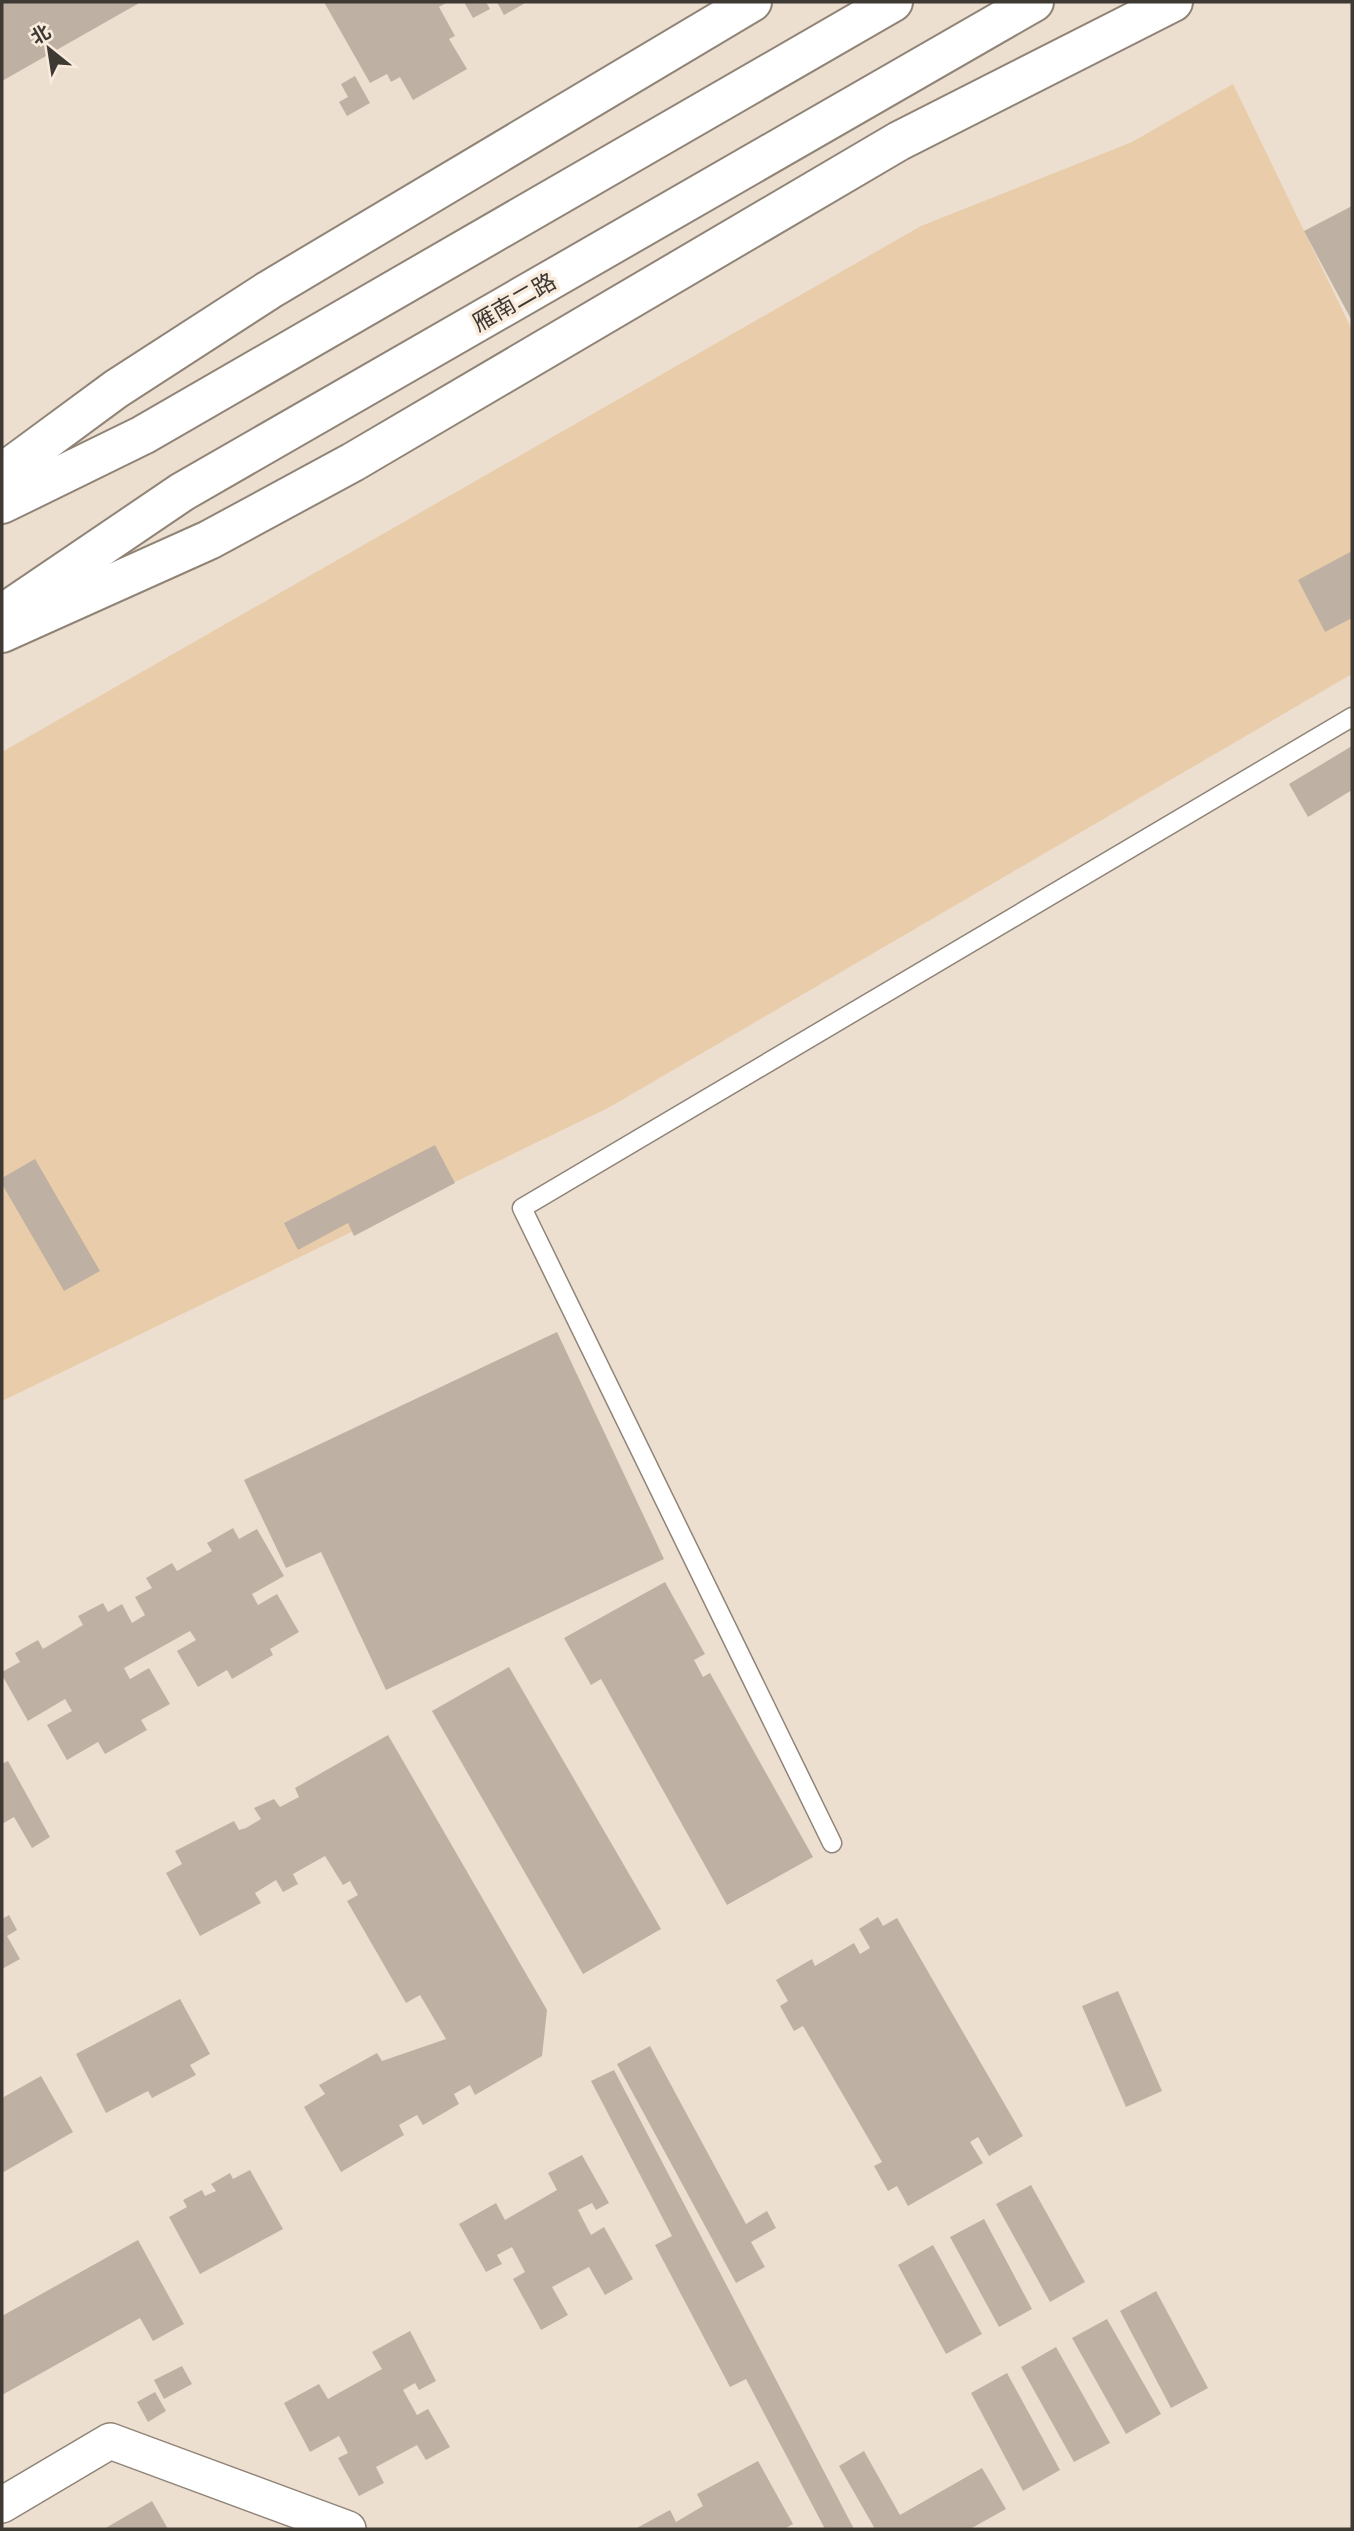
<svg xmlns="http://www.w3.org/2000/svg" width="1354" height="2531" viewBox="0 0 1354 2531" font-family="Arial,'Noto Sans SC',sans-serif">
	<rect width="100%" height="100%" fill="#ecdfd0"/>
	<path fill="#e9ccaa" d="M1233 84 1352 330V674L608 1108 2 1401V752L921 226 1132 142Z"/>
	<path fill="#beb1a3" d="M2 2H141L2 81Z
		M324 2H448L439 7 455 36 449 39 467 69 413 100 400 77 391 82 387 74 370 83Z
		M464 2H486L490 9 473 18Z
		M497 2H527L504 15Z
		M355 76 370 103 347 116 339 102 348 97 341 84Z
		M1352 206V321L1304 231Z
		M1352 551V618L1325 632 1298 580Z
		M1352 746V790L1308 817 1289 784Z
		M435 1145 455 1183 354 1236 348 1223 298 1250 284 1223Z
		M35 1159 100 1271 64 1291 2 1184V1178Z
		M557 1332 664 1559 386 1690 321 1552 286 1568 244 1480Z
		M233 1528 239 1539 257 1529 284 1576 252 1594 258 1605 277 1594 299 1632 270 1649 273 1655 232 1679 227 1670 198 1687 177 1651 196 1640 190 1631 124 1668 130 1679 149 1668 170 1704 141 1720 147 1730 105 1754 98 1742 67 1760 47 1725 72 1711 65 1699 28 1721 2 1675V1672L20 1662 15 1653 38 1640 43 1649 83 1625 78 1616 103 1603 108 1612 122 1604 132 1623 145 1615 135 1597 152 1588 146 1578 172 1563 177 1571 212 1551 207 1543Z
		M665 1582 705 1654 694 1660 703 1677 710 1673 813 1857 727 1905 601 1679 591 1685 564 1638Z
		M509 1667 661 1929 583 1974 432 1711Z
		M388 1735 547 2010 542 2056 475 2095 470 2085 454 2094 459 2104 423 2125 417 2115 399 2125 404 2135 341 2172 304 2107 325 2094 319 2085 377 2053 382 2061 446 2039 420 1995 406 2003 347 1901 358 1895 350 1881 343 1885 325 1856 293 1874 298 1884 283 1892 276 1880 255 1893 261 1903 200 1936 166 1873 182 1864 175 1851 234 1821 239 1830 246 1828 261 1819 254 1808 274 1799 280 1807 299 1797 295 1788Z
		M8 1761 50 1837 32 1848 14 1817 2 1824V1764Z
		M9 1915 17 1930 7 1936 20 1959 2 1969V1919Z
		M878 1917 883 1926 897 1918 1023 2136 989 2156 978 2137 970 2142 983 2163 908 2206 897 2186 888 2191 874 2166 882 2162 803 2026 794 2031 780 2006 788 2001 776 1980 812 1959 815 1966 854 1943 860 1954 870 1948 859 1929Z
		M1118 1991 1162 2091 1126 2107 1082 2006Z
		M180 1999 210 2054 190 2065 196 2075 152 2098 148 2091 106 2113 76 2054Z
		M650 2046 746 2224 767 2211 776 2228 751 2242 765 2267 736 2283 617 2064Z
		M614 2070 854 2529H825L746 2379 730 2387 655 2245 672 2236 591 2081Z
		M41 2076 73 2132 2 2173V2098Z
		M582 2155 609 2203 596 2210 592 2203 578 2210 591 2235 604 2227 633 2279 605 2295 589 2267 552 2287 568 2315 541 2330 513 2279 525 2272 512 2247 497 2255 502 2264 486 2272 459 2224 496 2203 505 2220 557 2190 548 2173Z
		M250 2170 283 2229 200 2274 169 2217 187 2207 183 2200 202 2190 205 2196 216 2191 211 2184 230 2173 233 2179Z
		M1031 2185 1085 2282 1050 2302 996 2204Z
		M984 2219 1032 2309 999 2327 950 2237Z
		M138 2240 184 2324 153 2341 140 2318 2 2395V2316Z
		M933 2245 982 2334 946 2354 898 2265Z
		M1156 2291 1208 2388 1171 2408 1120 2311Z
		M1107 2319 1161 2414 1126 2434 1072 2338Z
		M410 2331 436 2381 419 2390 415 2383 403 2390 417 2415 428 2409 450 2447 426 2460 417 2445 376 2467 384 2483 359 2496 338 2458 348 2453 339 2436 310 2452 284 2403 319 2384 328 2399 382 2369 372 2352Z
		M1056 2347 1110 2443 1074 2462 1021 2367Z
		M182 2366 192 2384 164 2399 154 2380Z
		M1007 2373 1060 2470 1023 2491 971 2393Z
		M155 2392 166 2411 148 2422 137 2402Z
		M864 2451 900 2515 982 2468 1006 2509 970 2529H875L839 2466Z
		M758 2461 793 2524 784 2529H635L670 2510 676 2522 703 2506 697 2494Z
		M152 2501 168 2529H104Z"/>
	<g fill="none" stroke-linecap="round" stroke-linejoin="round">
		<defs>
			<path id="lane" d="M832 1843 522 1208 1352 717"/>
			<path id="street" d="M2 2505 110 2441 348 2529"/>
			<path id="secondary" d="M2 473 116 389 269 290 752 2
				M2 633 209 540 353 462 899 141 1173 2"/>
			<path id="primary" d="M2 504 143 435 893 2
				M2 614 182 492 1034 2"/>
		</defs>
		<use href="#lane" stroke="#908477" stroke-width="21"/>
		<use href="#street" stroke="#908477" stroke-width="38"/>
		<use href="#secondary" stroke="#908477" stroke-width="42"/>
		<use href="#primary" stroke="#908477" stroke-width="42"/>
		<use href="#lane" stroke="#fff" stroke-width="18"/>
		<use href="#street" stroke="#fff" stroke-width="35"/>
		<use href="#secondary" stroke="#fff" stroke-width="38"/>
		<use href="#primary" stroke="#fff" stroke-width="38"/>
	</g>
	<g text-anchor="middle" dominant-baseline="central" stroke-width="7" stroke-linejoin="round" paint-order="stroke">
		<g font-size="23" fill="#3f3934" stroke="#f9ecdd">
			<text transform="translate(514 302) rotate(-30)">雁南二路</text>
		</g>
	</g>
	<rect width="1354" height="2531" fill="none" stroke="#3f3934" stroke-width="7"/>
	<g transform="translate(49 49) rotate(330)" stroke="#f9ecdd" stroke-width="5" paint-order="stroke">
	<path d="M0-5L12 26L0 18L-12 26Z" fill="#3f3934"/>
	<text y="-10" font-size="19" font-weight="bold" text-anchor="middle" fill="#3f3934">北</text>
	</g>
</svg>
